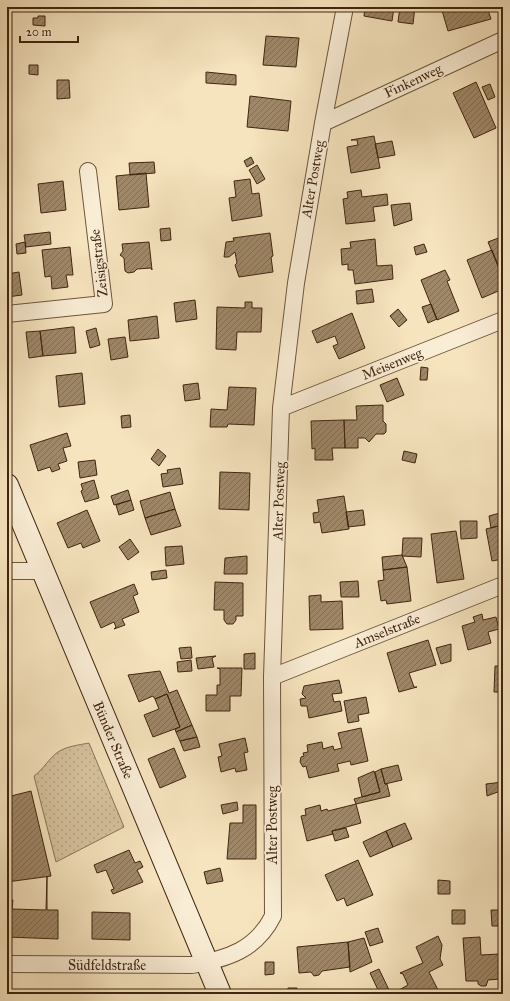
<svg xmlns="http://www.w3.org/2000/svg" width="510" height="1001" viewBox="0 0 510 1001" font-family="'IM FELL Great Primer',serif">
	<defs>
		<pattern id="grass-dots" width="8" height="8" patternUnits="userSpaceOnUse"><rect width="8" height="8" fill="#d7c4a0"/><path d="M2 2h.1M6 6h.1" fill="none" stroke="#baa889" stroke-width="1.8" stroke-linecap="round"/></pattern>
		<pattern id="building-hatch" width="6" height="6" patternUnits="userSpaceOnUse"><rect width="6" height="6" fill="#9f886a"/><path d="M-1 1l2-2M0 6l6-6M5 7l2-2" fill="none" stroke="#836f56"/></pattern>
	</defs>
	<rect width="100%" height="100%" fill="#f6e4be"/>
	<filter id="stains"><feTurbulence type="fractalNoise" baseFrequency=".005" numOctaves="4"/><feColorMatrix values="0 0 0 0 .2 0 0 0 0 .09 0 0 0 0 .02 0 0 0 .5 -.17"/></filter>
	<radialGradient id="worn" r=".72"><stop offset=".6" stop-color="#630" stop-opacity="0"/><stop offset="1" stop-color="#630" stop-opacity=".3"/></radialGradient>
	<path fill="url(#grass-dots)" stroke="#8c7458" d="M89 743 124 827 56 862 34 776C43 770 49 758 58 752 67 746 79 745 89 743Z"/>
	<path fill="url(#building-hatch)" stroke="#40250f" d="M365 7H394L392 21 364 16Z
		M400 7H415L413 24 398 22Z
		M441 7H487L491 19 448 31Z
		M38 16H45V26L33 25V18H38Z
		M7 29H10V52H7Z
		M266 36 299 38 296 67 263 65Z
		M29 65H38V75L29 74Z
		M206 72 236 75V85L206 83Z
		M57 80H69L70 98 57 99Z
		M476 82 496 128 474 138 453 93Z
		M490 84 495 97 488 100 482 87Z
		M250 96 291 101 288 131 247 127Z
		M374 136 380 168 351 173 347 147 358 145 357 140H351Z
		M392 141 395 155 378 158 375 144Z
		M251 157 254 163 247 167 244 161Z
		M154 162 155 173 130 175 129 163Z
		M257 165 265 179 257 184 249 170Z
		M146 173 149 207 119 210 116 176Z
		M250 179 252 194 259 193 262 216 232 221 229 198 236 197 234 181Z
		M63 181 66 210 41 213 38 184Z
		M361 190 362 197 387 194 388 205 373 207 375 221 346 224 343 199 348 198 347 192Z
		M410 203 412 220 394 226 391 205Z
		M170 228 171 240 161 241 160 229Z
		M50 232 51 244 26 247 24 235Z
		M270 233 273 256 271 257 273 272 239 277 235 265 237 263 235 252 229 257H224L226 242 234 241 233 238Z
		M501 237 503 241V265L498 266 488 242Z
		M375 239 377 266 392 265 393 279 355 284 353 270H348V264L342 265 341 249 351 248 350 242Z
		M25 242 26 253 17 254 16 244Z
		M149 242 152 270 151 268 137 269 134 272 128 273 125 271 124 258 120 255 123 251 122 244Z
		M424 244 427 252 416 255 414 247Z
		M70 247 73 275H66L68 287 52 289 51 276 45 277 42 250Z
		M492 250 503 278V289L482 298 467 260Z
		M445 270 450 280 447 281 459 311 437 320 421 280Z
		M19 272 22 295 7 297V274Z
		M372 289 374 302 357 304 356 291Z
		M195 300 197 319 176 322 174 303Z
		M245 302H252V308H262L261 332H237L236 350 216 349 217 307 245 308Z
		M431 304 437 319 428 323 422 307Z
		M398 309 407 320 399 327 390 316Z
		M352 313 365 348 339 359 333 346 338 344 335 336 317 343 312 331Z
		M157 316 159 338 130 341 128 320Z
		M72 327H74L76 353 43 356 40 331Z
		M96 328 100 345 90 348 86 331Z
		M40 331 43 356 29 358 26 332Z
		M125 337 128 357 111 360 108 339Z
		M421 367 428 368 427 380H420Z
		M82 373 85 404 59 407 56 376Z
		M397 378 404 395 387 402 380 385Z
		M198 383 200 399 185 401 183 385Z
		M229 387 256 388 254 425 228 424 227 427H210L211 409 227 410Z
		M383 405V421L386 424V432L384 434H376L369 442 365 438H358V448H345L344 420H357L356 406Z
		M130 415 131 427 122 428 121 416Z
		M344 420 345 448H332L333 460H315V448L312 449 311 421Z
		M67 433 71 446 63 448 67 461 58 464 60 469 52 472 50 467 38 471 30 445Z
		M158 449 166 456 159 466 151 459Z
		M404 451 417 454 415 463 402 460Z
		M95 460 97 475 80 478 78 462Z
		M180 468 183 484 163 487 161 474 168 473 167 470Z
		M220 472 250 473 249 510 219 509Z
		M94 480 99 498 85 502 81 491 83 490 81 484Z
		M128 490 131 500 114 505 111 496Z
		M170 492 175 509 145 518 140 501Z
		M344 496 349 529 322 533 320 522 314 523 313 513 319 512 317 500Z
		M131 500 134 510 119 515 116 505Z
		M175 509 181 526 151 535 145 518Z
		M87 510 100 541 83 548 81 543 68 548 57 523Z
		M363 510 365 525 348 527 346 512Z
		M500 513 502 525 491 528 489 516Z
		M460 521H477V538L461 539Z
		M502 525 503 559 492 561 486 529Z
		M456 531 464 579 437 583 431 534Z
		M403 538H422L421 557 402 556Z
		M130 539 139 552 128 560 119 547Z
		M182 546 184 564 166 566 165 547Z
		M402 555 407 567 383 570 382 557Z
		M247 556V574H224L225 558Z
		M407 567 411 601 387 604 386 600 381 601 378 581 384 580 383 570Z
		M166 570 167 578 152 580 151 572Z
		M358 581 359 597H341L340 582Z
		M215 582 243 583V616H236V620L233 624H227L224 620V610H214Z
		M134 584 138 594 133 596 139 612 122 619 125 625 114 629 116 627 114 622 101 628 90 602Z
		M321 595V602L342 601 343 629 310 630 309 596Z
		M482 614 483 620 496 617 499 629 488 632 491 643 468 650 462 626 475 622 473 617Z
		M428 640 436 665 409 673 414 687H417L399 692 387 653Z
		M451 644V661L441 664 436 648Z
		M191 647 192 658 181 659 179 648Z
		M255 653V669H244V654Z
		M216 656 212 658 214 667 198 669 196 658Z
		M191 660 192 671 178 672 177 662Z
		M495 666H503V692H494Z
		M217 668H242L241 696H230V711H206V695H217V685H220V669Z
		M160 671 169 693 177 690 192 725 176 732 175 729 180 727 167 694 155 699 153 696 139 702 128 675Z
		M339 680 342 693 332 694 334 702 340 701 342 711 309 718 307 706H301L300 699 306 698 302 694 304 686Z
		M167 694 180 727 153 737 144 715 159 709 155 699Z
		M366 697 369 713 358 715 359 721 348 723 344 701Z
		M192 725 197 737 180 741 176 732Z
		M361 728 368 761 351 765 350 761 337 764 339 771 309 778 306 766 303 767 300 762 301 757 304 756 303 753 308 752 307 745 322 742 323 749 333 746 334 750 342 748 338 733Z
		M197 737 200 747 184 751 180 741Z
		M245 738 248 752 244 753 247 770 236 772 235 768 221 772 218 757 222 756 219 744Z
		M174 748 186 777 160 788 148 759Z
		M398 765 402 780 385 784 381 769Z
		M381 769 385 784H387L390 796 356 804 354 799 380 792 375 772Z
		M374 771 380 792 362 797 358 778Z
		M503 782V790L487 796 486 784Z
		M31 791 51 876 7 882V797Z
		M237 802 238 810 223 814 221 805Z
		M356 804 361 823 332 831 333 834 307 841 301 816 306 815 305 809 320 805 321 811 327 809 328 811Z
		M243 805H256V859H227L230 823H243Z
		M405 823 412 839 393 847 386 831Z
		M346 828 349 837 335 841 332 831Z
		M386 831 393 847 370 857 363 842Z
		M129 850 135 863 140 861 143 867 137 870 143 882 113 894 111 890 114 889 106 870 97 873 94 865Z
		M358 860 373 895 347 906 344 898 337 901 325 875Z
		M220 868 223 881 207 884 204 872Z
		M47 876V910H58V939L7 937V900H13L12 909 46 910Z
		M438 880 450 881V894H438Z
		M452 910H465V924H452Z
		M491 910H501V926H492Z
		M92 912 130 913V940L92 939Z
		M378 928 383 942 370 946 365 932Z
		M438 936 442 945 440 959 443 965 429 972 440 994H392L408 985 403 974 400 973 423 963 416 947Z
		M480 937 481 955 499 954 500 979 488 980 486 986H481L478 984V981H466L463 938Z
		M364 938 372 962 350 972 348 942Z
		M348 942 350 967 322 971 319 975 314 976 311 972 299 973 297 947Z
		M265 962H274V974L265 975Z
		M379 969 389 990 380 994 370 973Z
		M288 988H297V994H287Z"/>
	<g fill="none" stroke-linecap="round" stroke-linejoin="round">
		<defs>
			<path id="minor" d="M323 123 503 40
				M7 314 104 304 88 171
				M281 408 503 320
				M7 571H42
				M272 677 503 585
				M7 964 192 965C227 959 256 950 273 916L272 677 281 408 296 283 323 123 345 7"/>
			<path id="secondary" d="M7 485 220 994"/>
		</defs>
		<use href="#minor" stroke="#6e553b" stroke-width="18"/>
		<use href="#secondary" stroke="#40250f" stroke-width="24"/>
		<use href="#minor" stroke="#f9edd5" stroke-width="16"/>
		<use href="#secondary" stroke="#f9edd5" stroke-width="22"/>
	</g>
	<g text-anchor="middle" dominant-baseline="central" stroke-width="3.5" stroke-linejoin="round" paint-order="stroke">
		<g font-size="14" fill="#40250f" stroke="#f9edd5">
			<text transform="translate(413 81) rotate(-25)">Finkenweg</text>
			<text transform="translate(313 179) rotate(-80)">Alter Postweg</text>
			<text transform="translate(99 263) rotate(-97)">Zeisigstraße</text>
			<text transform="translate(392 364) rotate(-22)">Meisenweg</text>
			<text transform="translate(279 501) rotate(-88)">Alter Postweg</text>
			<text transform="translate(387 631) rotate(-22)">Amselstraße</text>
			<text transform="translate(113 740) rotate(67)">Bünder Straße</text>
			<text transform="translate(272 825) rotate(-90)">Alter Postweg</text>
			<text x="107" y="965">Südfeldstraße</text>
		</g>
	</g>
	<rect width="510" height="1001" fill="none" stroke="#f6e4be" stroke-width="24"/>
	<rect x="8" y="8" width="494" height="985" fill="none" stroke="#40250f" stroke-width="2"/>
	<rect x="12" y="12" width="486" height="977" fill="none" stroke="#40250f"/>
	<path d="M20 36v6h58v-6" fill="none" stroke="#40250f" stroke-width="2"/>
	<text x="26" y="36" font-size="12" fill="#40250f" stroke="#f9edd5" stroke-width="3" paint-order="stroke">20 m</text>
	<rect width="100%" height="100%" filter="url(#stains)"/>
	<rect width="100%" height="100%" fill="url(#worn)"/>
</svg>
